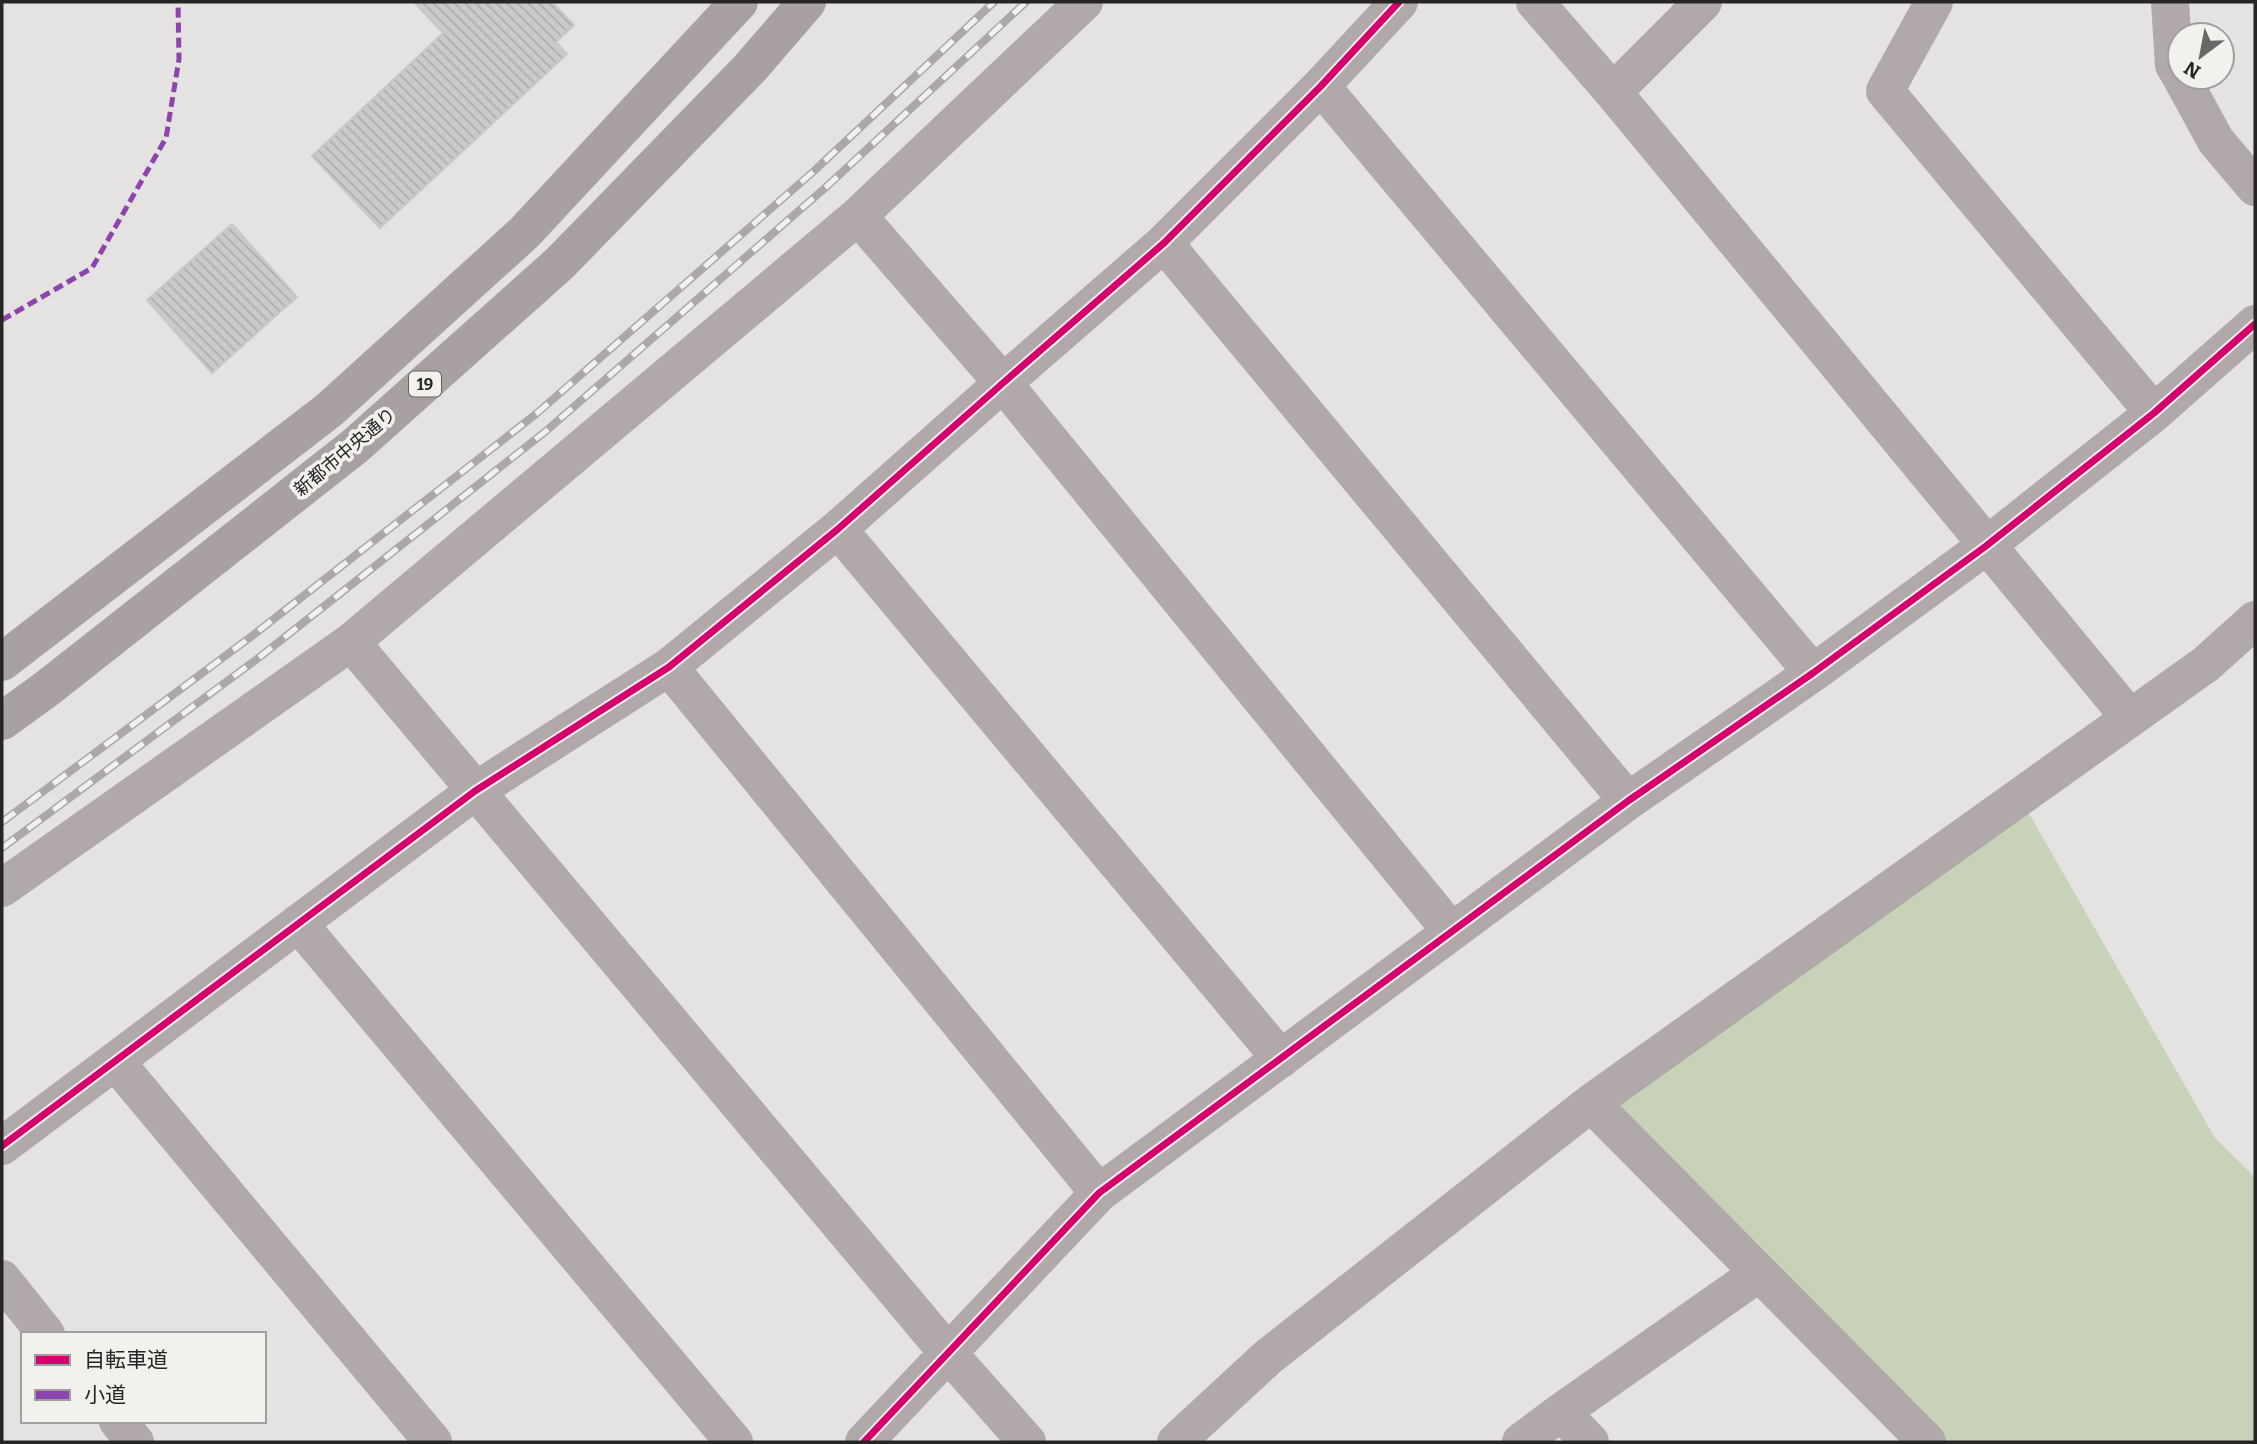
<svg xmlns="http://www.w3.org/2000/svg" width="2257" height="1444" viewBox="0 0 2257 1444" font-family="Bitter,'Noto Sans JP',serif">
	<defs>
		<pattern id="building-back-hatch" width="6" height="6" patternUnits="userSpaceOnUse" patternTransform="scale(1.75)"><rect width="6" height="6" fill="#cacac8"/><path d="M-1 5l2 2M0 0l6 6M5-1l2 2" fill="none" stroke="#adadac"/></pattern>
	</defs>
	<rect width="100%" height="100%" fill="#e4e3e2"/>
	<path fill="#c7d2b9" d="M2015 789 2215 1138 2255 1177V1442H1927L1591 1103Z"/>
	<path fill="url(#building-back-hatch)" stroke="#c8c8c6" stroke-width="2" d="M414 2H552L574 25 556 42 567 54 380 228 312 156 443 33Z
		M232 224 297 297 212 373 147 300Z"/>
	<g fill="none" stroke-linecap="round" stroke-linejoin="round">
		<path stroke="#b1a8a9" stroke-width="38" d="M1535 2 1613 92 2130 718
			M1934 2 1885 91 2154 413
			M2170 2 2174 65 2180 75
			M2181 77 2216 141 2255 187
			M1321 86 1813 673
			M1613 92 1703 2
			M858 216 1003 383 1451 931
			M1164 243 1628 801
			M838 529 1281 1059
			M351 642 948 1353 1027 1442
			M669 667 1099 1193
			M2 888 351 642 858 216 1084 2
			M298 923 734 1442
			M115 1061 433 1442
			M1591 1103 1927 1442
			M2 1146 475 791 669 667 838 529 1003 383 1164 243 1321 86 1399 2
			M2 1279 46 1334
			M1561 1412 1590 1442
			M118 1421 135 1442
			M864 1442 1099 1193 1628 801 1813 673 1986 546 2154 413 2255 324
			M1176 1442 1268 1357 1591 1103 2206 664 2255 620
			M1521 1442 1561 1412 1759 1273"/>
		<path stroke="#a8a0a1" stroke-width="38" d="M2 662 329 410 524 233 739 2
			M2 721 45 690 355 446 560 263 750 68 807 2"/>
		<defs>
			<path id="rail" d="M2 822 252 636 536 414 814 171 994 2
				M2 848 261 656 546 431 825 188 1026 2"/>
		</defs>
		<use href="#rail" stroke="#ada8a8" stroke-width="8"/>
		<use href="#rail" stroke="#f3f1ee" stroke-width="5" stroke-dasharray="16" stroke-linecap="butt"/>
		<path stroke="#8e44ad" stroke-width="5" stroke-dasharray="10 5" stroke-linecap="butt" d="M2 320 92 268 166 138 179 59 178 2"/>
		<defs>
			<path id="cycleway" d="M2 1146 475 791 669 667 838 529 1003 383 1164 243 1321 86 1399 2
				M864 1442 1099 1193 1628 801 1813 673 1986 546 2154 413 2255 324"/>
		</defs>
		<use href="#cycleway" stroke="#f3f1ee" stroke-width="11"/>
		<use href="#cycleway" stroke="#d6006c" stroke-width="7"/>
	</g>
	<g text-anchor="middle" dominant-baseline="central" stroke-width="7" stroke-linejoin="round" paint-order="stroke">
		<rect fill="#f3f1ee" stroke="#646261" stroke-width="2" x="409" y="371.5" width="32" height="25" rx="5"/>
		<g font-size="16" font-weight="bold" fill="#262524">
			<text x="425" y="384">19</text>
		</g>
		<g font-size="18" fill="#262524" stroke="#f3f1ee">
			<text transform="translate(345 452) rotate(-40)">新都市中央通り</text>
		</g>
	</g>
	<rect width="2257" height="1444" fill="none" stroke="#262524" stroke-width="7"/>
	<rect x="21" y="1332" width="245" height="91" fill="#f3f1ee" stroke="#a19f9d" stroke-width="2"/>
	<rect x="35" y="1355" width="35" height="10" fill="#d6006c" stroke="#a19f9d" stroke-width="2"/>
	<text x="84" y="1367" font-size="21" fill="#262524">自転車道</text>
	<rect x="35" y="1390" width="35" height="10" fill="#8e44ad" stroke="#a19f9d" stroke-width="2"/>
	<text x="84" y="1402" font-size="21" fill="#262524">小道</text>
	<g transform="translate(2201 56) rotate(212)"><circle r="33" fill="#f3f1ee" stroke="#a19f9d" stroke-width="2"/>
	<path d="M0-5L12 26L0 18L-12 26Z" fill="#686866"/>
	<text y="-10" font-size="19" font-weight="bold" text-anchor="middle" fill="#262524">N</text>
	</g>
</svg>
